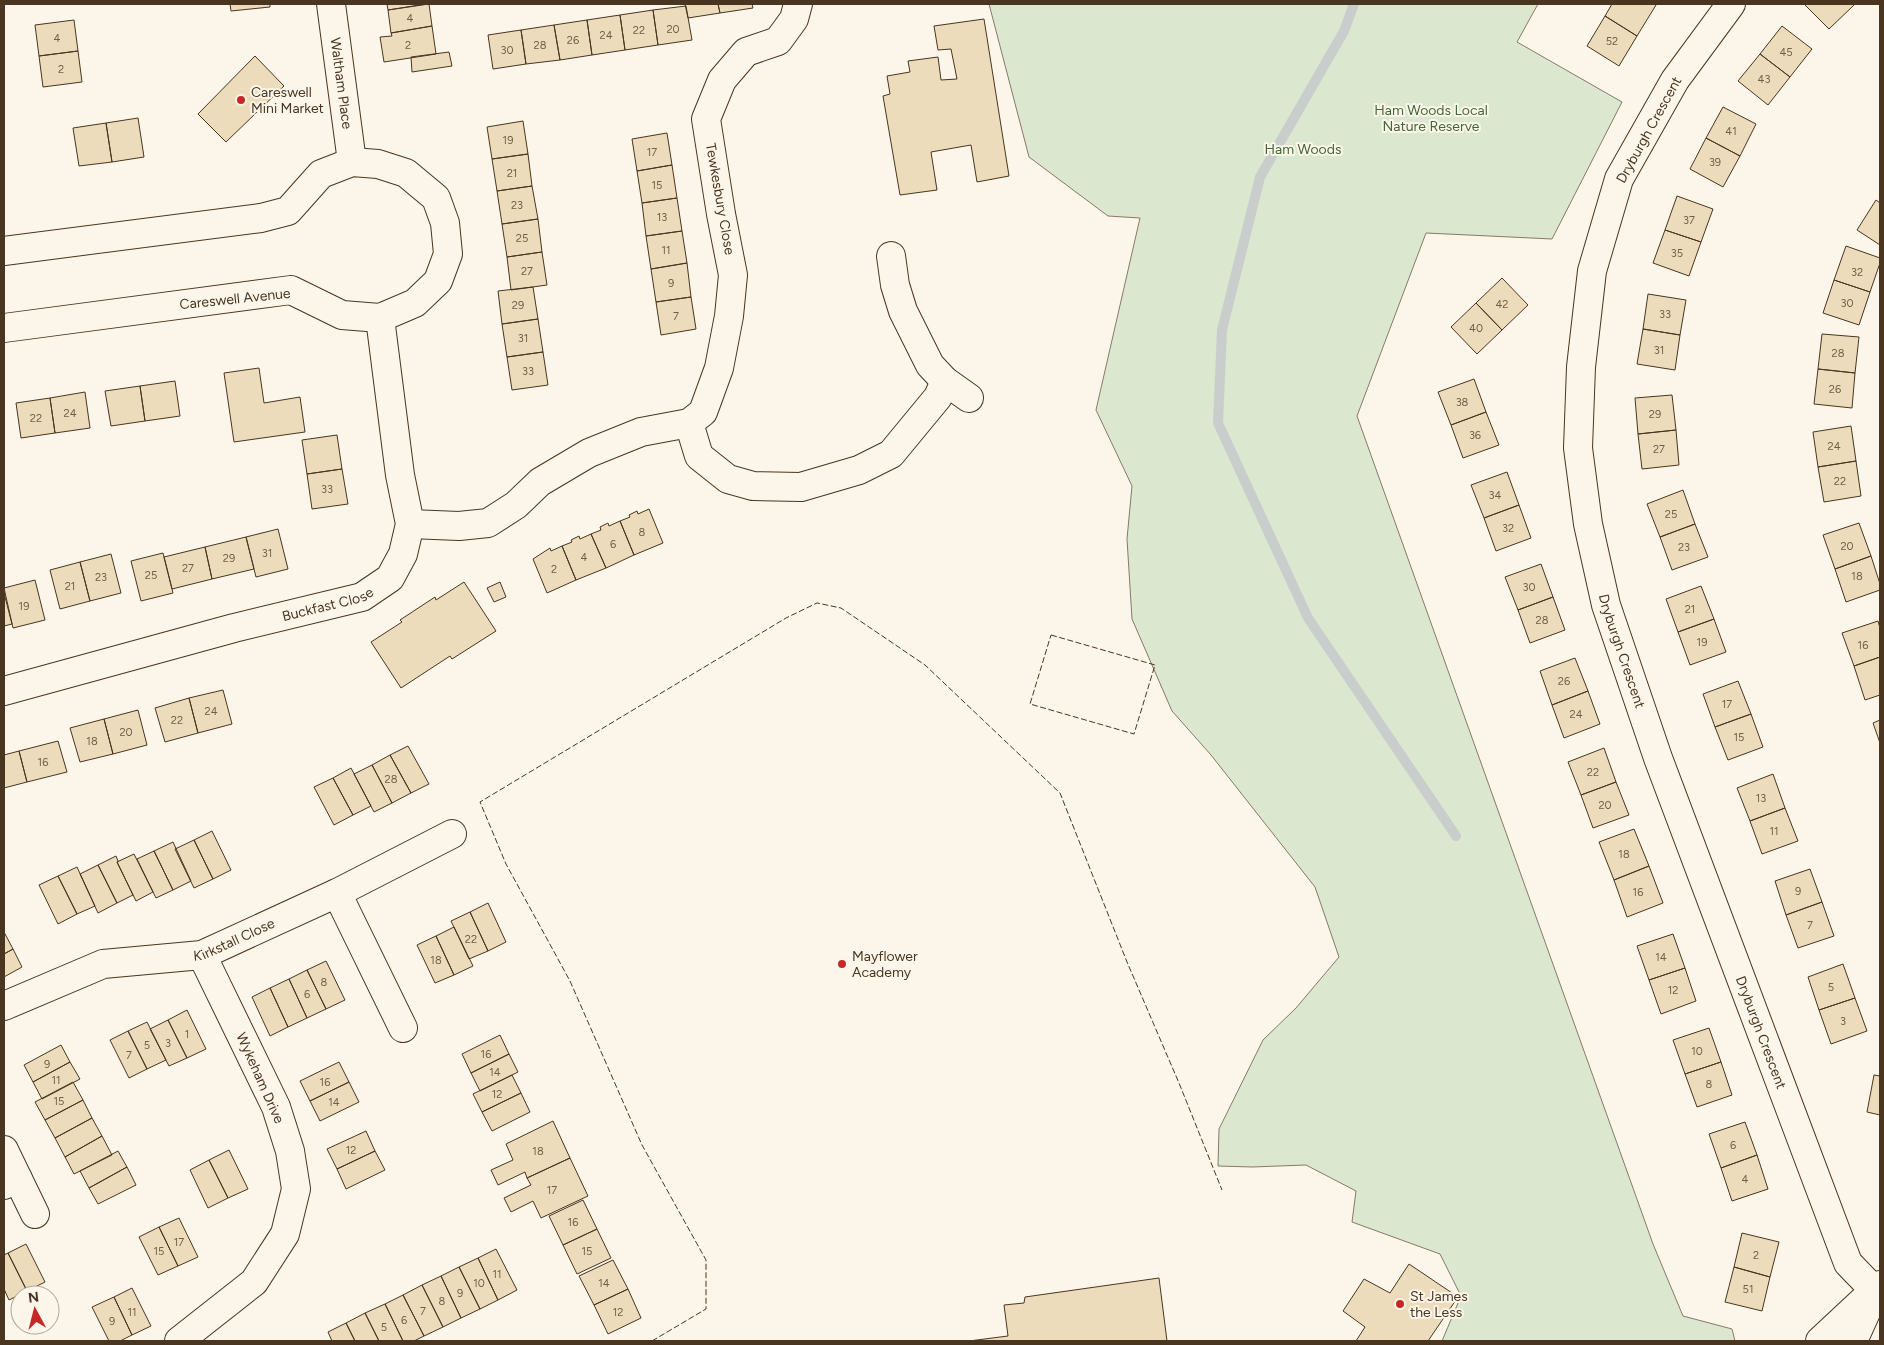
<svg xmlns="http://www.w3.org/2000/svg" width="1884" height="1345" viewBox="0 0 1884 1345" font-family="Figtree,sans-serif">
	<rect width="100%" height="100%" fill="#fbf6e9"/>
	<path fill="#dce7d0" stroke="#887966" d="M989 4H1538L1517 42 1622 102 1552 239 1426 233 1357 416 1653 1244 1683 1316 1732 1329 1735 1341H1442L1461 1296 1440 1254 1352 1222 1356 1191 1306 1165 1252 1167 1218 1166 1219 1129 1263 1040 1296 1008 1339 957 1315 887 1211 755 1172 711 1132 619 1127 539 1132 486 1096 410 1140 218 1108 216 1029 157Z"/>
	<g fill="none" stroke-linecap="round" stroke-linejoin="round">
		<path stroke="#c9cecd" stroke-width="10" d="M1354 4 1344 31 1260 177 1222 330 1218 423 1308 618 1456 836"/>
	</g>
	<path fill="#ecdcbc" stroke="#4a3520" d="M230 4H270V7L231 11Z
		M387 4H426L388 10Z
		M429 4 432 26 391 33 388 10Z
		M685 4H718L720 13 688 18Z
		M718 4H752L753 8 720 13Z
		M1612 4H1653L1656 5 1637 36 1605 16Z
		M1804 4H1853L1854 5 1829 29Z
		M686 6 692 40 658 45 653 10Z
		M653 10 658 45 625 50 620 15Z
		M620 15 625 50 592 55 587 20Z
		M1605 16 1637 36 1619 66 1587 46Z
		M984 19 1009 176 977 182 971 145 931 152 937 190 900 195 883 96 890 94 887 76 910 72 908 61 938 57 941 80 957 79 951 49 938 50 934 26Z
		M74 20 78 51 39 56 35 25Z
		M587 20 592 55 560 60 554 25Z
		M554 25 560 60 526 64 521 30Z
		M432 26 436 54 384 62 380 37 392 36 391 33Z
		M1782 26 1812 49 1790 77 1760 54Z
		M521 30 526 64 493 69 488 35Z
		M78 51 82 82 43 87 39 56Z
		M449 52 452 66 412 72 411 57Z
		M1760 54 1790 77 1768 105 1738 81Z
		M255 56 284 86 226 142 198 114Z
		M1723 107 1756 124 1740 156 1706 138Z
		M138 118 144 157 112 162 106 123Z
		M523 121 528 154 492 159 487 127Z
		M106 123 112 162 79 166 73 128Z
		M667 133 672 165 637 171 632 139Z
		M1706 138 1740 156 1723 187 1690 169Z
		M528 154 532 186 497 191 492 159Z
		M672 165 677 198 642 203 637 171Z
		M532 186 538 219 502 224 497 191Z
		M1677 196 1713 209 1701 242 1665 230Z
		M677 198 682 231 646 236 642 203Z
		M1876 200 1880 203V245L1857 230Z
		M538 219 542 252 507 257 502 224Z
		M1665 230 1701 242 1689 276 1653 263Z
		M682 231 687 263 651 269 646 236Z
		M1846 246 1880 258V263L1870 292 1834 280Z
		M542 252 547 285 511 290 507 257Z
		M687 263 691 297 656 302 651 269Z
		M1502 278 1528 305 1502 330 1476 303Z
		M1834 280 1870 292 1859 325 1823 313Z
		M533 287 538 319 502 324 498 291Z
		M1648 294 1686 300 1680 335 1643 329Z
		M691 297 696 329 661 335 656 302Z
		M1476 303 1502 330 1477 354 1451 327Z
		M538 319 543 352 507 357 502 324Z
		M1643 329 1680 335 1675 370 1637 364Z
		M1822 334 1859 337 1855 373 1818 369Z
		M543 352 548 385 512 390 507 357Z
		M259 368 264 403 300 397 305 432 234 442 224 373Z
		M1818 369 1855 373 1852 408 1814 404Z
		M1474 379 1486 412 1451 425 1438 392Z
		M175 381 180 416 145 421 140 386Z
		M140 386 145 421 111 426 105 391Z
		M85 392 90 428 55 433 50 398Z
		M1672 395 1676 430 1638 434 1635 398Z
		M50 398 55 433 21 438 16 403Z
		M1486 412 1499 445 1463 458 1451 425Z
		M1851 426 1856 461 1818 467 1813 432Z
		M1676 430 1679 465 1642 469 1638 434Z
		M337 435 342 469 307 474 302 440Z
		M1856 461 1861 496 1824 502 1818 467Z
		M342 469 348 504 312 509 307 474Z
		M1507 472 1519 505 1484 518 1471 485Z
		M1683 490 1695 524 1660 537 1647 504Z
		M1519 505 1531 538 1496 551 1484 518Z
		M649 509 663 543 634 555 620 521 630 517 629 515 637 511 638 514Z
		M620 521 634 555 606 568 591 534 601 530 600 527 608 523 609 526Z
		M1859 523 1871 556 1835 569 1823 535Z
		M1695 524 1708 557 1672 570 1660 537Z
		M278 529 288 569 256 577 246 537Z
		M591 534 606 568 576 580 562 546 572 542 571 540 579 536 580 539Z
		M246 537 254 569 212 579 205 547Z
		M562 546 576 580 547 593 533 559 550 548 551 551Z
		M205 547 212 579 172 589 164 557Z
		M163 553 173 593 141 601 131 561Z
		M111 554 121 593 90 601 80 562Z
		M1871 556 1880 584V590L1846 602 1835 569Z
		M80 562 90 601 60 609 50 570Z
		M1541 564 1553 597 1518 610 1505 577Z
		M35 580 45 620 13 628 4 588Z
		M464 582 496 631 452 659 450 656 401 688 371 642 402 622 400 620 435 597 436 600Z
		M500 582 506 597 494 602 487 588Z
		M1701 586 1714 619 1678 632 1666 599Z
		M4 593 12 624 4 626Z
		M1553 597 1565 630 1530 643 1518 610Z
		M1714 619 1726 652 1690 665 1678 632Z
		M1878 621 1880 628V657L1854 666 1842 633Z
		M1880 657V695L1865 700 1854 666Z
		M1575 658 1588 691 1552 705 1540 671Z
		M1738 681 1751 714 1715 727 1703 694Z
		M223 690 232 724 198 733 189 698Z
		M1588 691 1600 724 1564 738 1552 705Z
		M189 698 198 733 165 742 155 708Z
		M138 710 147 745 113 754 104 719Z
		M1751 714 1763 747 1728 760 1715 727Z
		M104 719 113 754 80 762 70 728Z
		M1880 720V743L1873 723Z
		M58 741 67 772 27 782 19 751Z
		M408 746 429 784 411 793 390 755Z
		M1604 748 1616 782 1581 795 1568 762Z
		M19 751 27 782 4 788V755Z
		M390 755 411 793 392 803 372 765Z
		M372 765 392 803 374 812 354 774Z
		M351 768 371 806 353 815 333 778Z
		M1773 774 1785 808 1750 821 1737 788Z
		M333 778 353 815 334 825 314 787Z
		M1616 782 1629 815 1593 828 1581 795Z
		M1785 808 1798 841 1762 854 1750 821Z
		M1634 829 1649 866 1614 880 1599 842Z
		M212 831 231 870 213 879 194 840Z
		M194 840 213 879 194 888 175 849Z
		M173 842 191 881 173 890 154 851Z
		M154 851 173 890 156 898 137 859Z
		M134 854 153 892 136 901 117 862Z
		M116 856 118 861 117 862 133 895 117 903 98 865Z
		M98 865 117 903 98 913 80 874Z
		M1649 866 1663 903 1627 917 1614 880Z
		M77 867 95 906 77 914 58 876Z
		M1810 869 1822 902 1786 915 1775 881Z
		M58 876 77 914 58 924 39 885Z
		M1822 902 1834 936 1798 948 1786 915Z
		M488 903 506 942 488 951 470 912Z
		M470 912 488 951 469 959 451 921Z
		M454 927 473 966 454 975 436 936Z
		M4 932 13 949 4 954Z
		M1673 934 1685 968 1649 980 1637 946Z
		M436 936 454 975 435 983 417 945Z
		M13 949 22 967 4 977V954Z
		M326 961 345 1000 326 1009 307 970Z
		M1843 964 1855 998 1819 1010 1808 977Z
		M1685 968 1696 1001 1661 1014 1649 980Z
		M307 970 326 1009 307 1018 289 979Z
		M289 979 307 1018 288 1027 270 988Z
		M270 988 288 1027 270 1036 252 997Z
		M1855 998 1867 1031 1831 1044 1819 1010Z
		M187 1010 206 1049 187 1058 168 1020Z
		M168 1020 187 1058 169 1066 150 1029Z
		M147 1022 166 1060 147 1069 128 1031Z
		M1709 1028 1721 1062 1685 1074 1673 1040Z
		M128 1031 147 1069 129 1078 110 1040Z
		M500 1035 509 1054 471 1073 462 1054Z
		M61 1045 70 1062 33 1082 24 1065Z
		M509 1054 518 1072 480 1091 471 1073Z
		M70 1062 80 1079 42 1099 33 1082Z
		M339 1062 349 1082 310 1101 300 1081Z
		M1721 1062 1732 1095 1697 1107 1685 1074Z
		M512 1075 521 1093 482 1112 473 1094Z
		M1874 1075 1880 1076V1115L1867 1112Z
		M73 1082 83 1100 45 1120 35 1102Z
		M349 1082 359 1102 320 1121 310 1101Z
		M521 1093 530 1112 492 1131 482 1112Z
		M83 1100 92 1118 55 1138 45 1120Z
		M92 1118 102 1136 65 1157 55 1138Z
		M553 1121 570 1158 527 1178 525 1172 498 1185 491 1170 513 1160 506 1144Z
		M1745 1122 1757 1155 1721 1168 1709 1134Z
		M366 1131 375 1151 337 1169 327 1149Z
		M102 1136 112 1155 74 1174 65 1157Z
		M229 1150 248 1189 228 1198 209 1160Z
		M118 1151 127 1167 89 1188 80 1171Z
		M375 1151 385 1170 346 1189 337 1169Z
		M1757 1155 1768 1189 1732 1201 1721 1168Z
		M570 1158 588 1196 541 1218 533 1201 511 1212 504 1198 531 1185 527 1178Z
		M209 1160 228 1198 208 1208 190 1170Z
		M127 1167 136 1185 98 1204 89 1188Z
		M583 1200 597 1229 563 1245 549 1216Z
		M179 1218 198 1257 178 1266 159 1227Z
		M159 1227 178 1266 158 1275 139 1237Z
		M597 1229 611 1258 577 1274 563 1245Z
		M1742 1233 1779 1242 1770 1277 1734 1267Z
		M26 1244 45 1282 27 1291 8 1253Z
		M496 1249 517 1290 498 1300 478 1258Z
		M8 1253 27 1291 9 1300 4 1289V1255Z
		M478 1258 498 1300 480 1309 459 1267Z
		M613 1260 628 1289 594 1305 579 1276Z
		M1409 1264 1458 1297 1428 1341H1356L1365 1327 1343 1311 1364 1279 1390 1293Z
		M459 1267 480 1309 461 1318 441 1276Z
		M1734 1267 1770 1277 1762 1311 1725 1302Z
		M441 1276 461 1318 443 1327 422 1285Z
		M1159 1278 1167 1341H969L1008 1336 1004 1305 1024 1303 1025 1297Z
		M422 1285 443 1327 424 1336 403 1295Z
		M132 1288 151 1326 132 1335 114 1297Z
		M628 1289 641 1318 608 1334 594 1305Z
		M403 1295 424 1336 414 1341H403L385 1304Z
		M114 1297 132 1335 120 1341H109L92 1307Z
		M385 1304 403 1341H379L365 1313Z
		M365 1313 379 1341H355L346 1323Z
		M346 1323 355 1341H332L328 1332Z"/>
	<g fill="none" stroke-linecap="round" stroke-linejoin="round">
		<defs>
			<g id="minor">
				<path id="s1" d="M331 4 352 162"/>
				<path id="s2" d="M1731 4 1675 80 1619 179 1592 271 1581 367 1578 448 1588 524 1606 605 1658 758 1848 1263 1875 1291"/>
				<path d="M4 251 261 218 288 211 321 174 352 162 378 164 406 173 436 198 445 223 448 254 438 281 415 303 380 318 342 315 291 290 4 328"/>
				<path d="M891 256 895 285 903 311 930 365 945 381 969 398"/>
				<path d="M689 423 699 456 728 479 753 486 801 487 859 470 891 454 938 397 945 381"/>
				<path d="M410 524 459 526 488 523 516 505 540 482 589 453 641 432 689 423 703 412 719 368 729 316 733 275 721 214 706 119 722 80 746 52 778 41 794 19 798 4"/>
				<path id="s3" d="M4 691 234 628 362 597 390 578 403 554 410 524 400 475 380 318"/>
				<path d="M337 893 403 1028"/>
				<path id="s4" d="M4 1006 103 964 202 955 337 893 452 834"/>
				<path d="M4 1150 18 1179 4 1185"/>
				<path d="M18 1179 35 1214"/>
				<path d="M179 1341 254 1282 285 1234 296 1189 290 1151 276 1107 202 955"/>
			</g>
			<path id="tertiary" d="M1820 1341 1880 1285
				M1853 1341 1872 1299"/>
		</defs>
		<use href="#minor" stroke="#4a3520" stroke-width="30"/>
		<use href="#tertiary" stroke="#4a3520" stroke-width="30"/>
		<use href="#minor" stroke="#fbf6e9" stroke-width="28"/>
		<use href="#tertiary" stroke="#fbf6e9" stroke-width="28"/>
		<path stroke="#4a3520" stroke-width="1" stroke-dasharray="6 2.5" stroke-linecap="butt" d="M1051 635 1155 665 1134 734 1030 704Z
			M652 1341 706 1309V1260L642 1145 570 981 506 864 480 802 786 618 817 603 841 608 925 665 1060 793 1127 962 1179 1083 1222 1190"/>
	</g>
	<g fill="#c62828" stroke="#fbf6e9" stroke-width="2">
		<circle cx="241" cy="100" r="5"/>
		<circle cx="842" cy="964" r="5"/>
		<circle cx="1400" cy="1304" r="5"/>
	</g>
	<g text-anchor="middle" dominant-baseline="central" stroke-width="4" stroke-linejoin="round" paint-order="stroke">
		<g font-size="11" fill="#725f47">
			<text x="410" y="18">4</text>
			<text x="673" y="29">20</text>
			<text x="639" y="30">22</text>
			<text x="606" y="35">24</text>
			<text x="57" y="38">4</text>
			<text x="573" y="40">26</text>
			<text x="1612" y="41">52</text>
			<text x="408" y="45">2</text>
			<text x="540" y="45">28</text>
			<text x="507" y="50">30</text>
			<text x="1786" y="52">45</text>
			<text x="61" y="69">2</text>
			<text x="1764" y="79">43</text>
			<text x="1731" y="131">41</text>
			<text x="508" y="140">19</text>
			<text x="652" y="152">17</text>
			<text x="1715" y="162">39</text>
			<text x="512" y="173">21</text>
			<text x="657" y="185">15</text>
			<text x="517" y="205">23</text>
			<text x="662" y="217">13</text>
			<text x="1689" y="220">37</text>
			<text x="522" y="238">25</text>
			<text x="666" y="250">11</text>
			<text x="1677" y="253">35</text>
			<text x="527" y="271">27</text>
			<text x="1857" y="272">32</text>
			<text x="671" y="283">9</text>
			<text x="1847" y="303">30</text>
			<text x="1502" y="304">42</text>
			<text x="518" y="305">29</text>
			<text x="1665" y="314">33</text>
			<text x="676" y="316">7</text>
			<text x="1476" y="328">40</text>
			<text x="523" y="338">31</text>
			<text x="1659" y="350">31</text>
			<text x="1838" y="353">28</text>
			<text x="528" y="371">33</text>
			<text x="1835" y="389">26</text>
			<text x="1462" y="402">38</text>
			<text x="70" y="413">24</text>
			<text x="1655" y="414">29</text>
			<text x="36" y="418">22</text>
			<text x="1475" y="435">36</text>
			<text x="1834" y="446">24</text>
			<text x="1659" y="449">27</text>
			<text x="1840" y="481">22</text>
			<text x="327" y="489">33</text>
			<text x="1495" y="495">34</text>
			<text x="1671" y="514">25</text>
			<text x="1508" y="528">32</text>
			<text x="642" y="532">8</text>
			<text x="613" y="544">6</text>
			<text x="1847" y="546">20</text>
			<text x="1684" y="547">23</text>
			<text x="267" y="553">31</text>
			<text x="584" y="557">4</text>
			<text x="229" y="558">29</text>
			<text x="188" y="568">27</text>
			<text x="554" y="569">2</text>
			<text x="151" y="575">25</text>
			<text x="1857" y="576">18</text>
			<text x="101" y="577">23</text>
			<text x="70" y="586">21</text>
			<text x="1529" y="587">30</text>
			<text x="24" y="606">19</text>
			<text x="1690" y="609">21</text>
			<text x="1542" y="620">28</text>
			<text x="1702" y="642">19</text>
			<text x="1863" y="645">16</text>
			<text x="1564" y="681">26</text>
			<text x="1727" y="704">17</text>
			<text x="211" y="711">24</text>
			<text x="1576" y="714">24</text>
			<text x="177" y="720">22</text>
			<text x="126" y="732">20</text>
			<text x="1739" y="737">15</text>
			<text x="92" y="741">18</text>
			<text x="43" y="762">16</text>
			<text x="1593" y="772">22</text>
			<text x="391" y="779">28</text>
			<text x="1761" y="798">13</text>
			<text x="1605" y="805">20</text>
			<text x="1774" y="831">11</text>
			<text x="1624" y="854">18</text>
			<text x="1798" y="891">9</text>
			<text x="1638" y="892">16</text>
			<text x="1810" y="925">7</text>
			<text x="471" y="939">22</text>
			<text x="1661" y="957">14</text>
			<text x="436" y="960">18</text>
			<text x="324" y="982">8</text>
			<text x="1831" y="987">5</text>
			<text x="1673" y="990">12</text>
			<text x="307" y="994">6</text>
			<text x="1843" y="1021">3</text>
			<text x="187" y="1034">1</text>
			<text x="168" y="1043">3</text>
			<text x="147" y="1045">5</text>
			<text x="1697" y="1051">10</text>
			<text x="486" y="1054">16</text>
			<text x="129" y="1055">7</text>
			<text x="47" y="1064">9</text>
			<text x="495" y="1072">14</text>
			<text x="56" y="1080">11</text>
			<text x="325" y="1082">16</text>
			<text x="1709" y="1084">8</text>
			<text x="497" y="1094">12</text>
			<text x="59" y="1101">15</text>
			<text x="334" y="1102">14</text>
			<text x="1733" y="1145">6</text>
			<text x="351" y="1150">12</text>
			<text x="538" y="1151">18</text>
			<text x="1745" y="1179">4</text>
			<text x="552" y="1190">17</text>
			<text x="573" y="1222">16</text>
			<text x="179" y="1242">17</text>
			<text x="159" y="1251">15</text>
			<text x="587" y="1251">15</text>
			<text x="1756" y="1255">2</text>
			<text x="497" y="1274">11</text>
			<text x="479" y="1283">10</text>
			<text x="604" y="1283">14</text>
			<text x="1748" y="1289">51</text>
			<text x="460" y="1293">9</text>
			<text x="442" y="1301">8</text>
			<text x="423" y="1311">7</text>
			<text x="132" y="1312">11</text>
			<text x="618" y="1312">12</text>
			<text x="404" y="1320">6</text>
			<text x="112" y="1321">9</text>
			<text x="384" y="1327">5</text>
		</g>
		<g font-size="14" fill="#4a3520" stroke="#fbf6e9">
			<text stroke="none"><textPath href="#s1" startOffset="80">Waltham Place</textPath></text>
			<text transform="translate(1649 130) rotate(-61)">Dryburgh Crescent</text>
			<text transform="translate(720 199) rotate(80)">Tewkesbury Close</text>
			<text transform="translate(235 299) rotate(-6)">Careswell Avenue</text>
			<text stroke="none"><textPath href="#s3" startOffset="335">Buckfast Close</textPath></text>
			<text stroke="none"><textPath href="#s2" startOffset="690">Dryburgh Crescent</textPath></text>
			<text stroke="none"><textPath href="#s4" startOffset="242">Kirkstall Close</textPath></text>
			<text stroke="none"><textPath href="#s2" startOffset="1096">Dryburgh Crescent</textPath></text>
			<text transform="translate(260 1078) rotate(66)">Wykeham Drive</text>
		</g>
		<g font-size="14" fill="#4a3520" stroke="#fbf6e9" text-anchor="start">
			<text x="251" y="92">Careswell<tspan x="251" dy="16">Mini Market</tspan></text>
			<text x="852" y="956">Mayflower<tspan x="852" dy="16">Academy</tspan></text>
			<text x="1410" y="1296">St James<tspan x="1410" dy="16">the Less</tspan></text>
		</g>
		<g font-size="14" fill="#436837" stroke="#fbf6e9">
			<text x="1431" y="110">Ham Woods Local<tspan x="1431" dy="16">Nature Reserve</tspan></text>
			<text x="1303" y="149">Ham Woods</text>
		</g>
	</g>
	<rect width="1884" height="1345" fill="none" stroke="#4a3520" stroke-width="10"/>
	<g transform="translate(35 1310) rotate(353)"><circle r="24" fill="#fbf6e9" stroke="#b4a999"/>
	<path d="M0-4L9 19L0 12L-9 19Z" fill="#c62828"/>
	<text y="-8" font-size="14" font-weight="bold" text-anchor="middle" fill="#4a3520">N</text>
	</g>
</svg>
